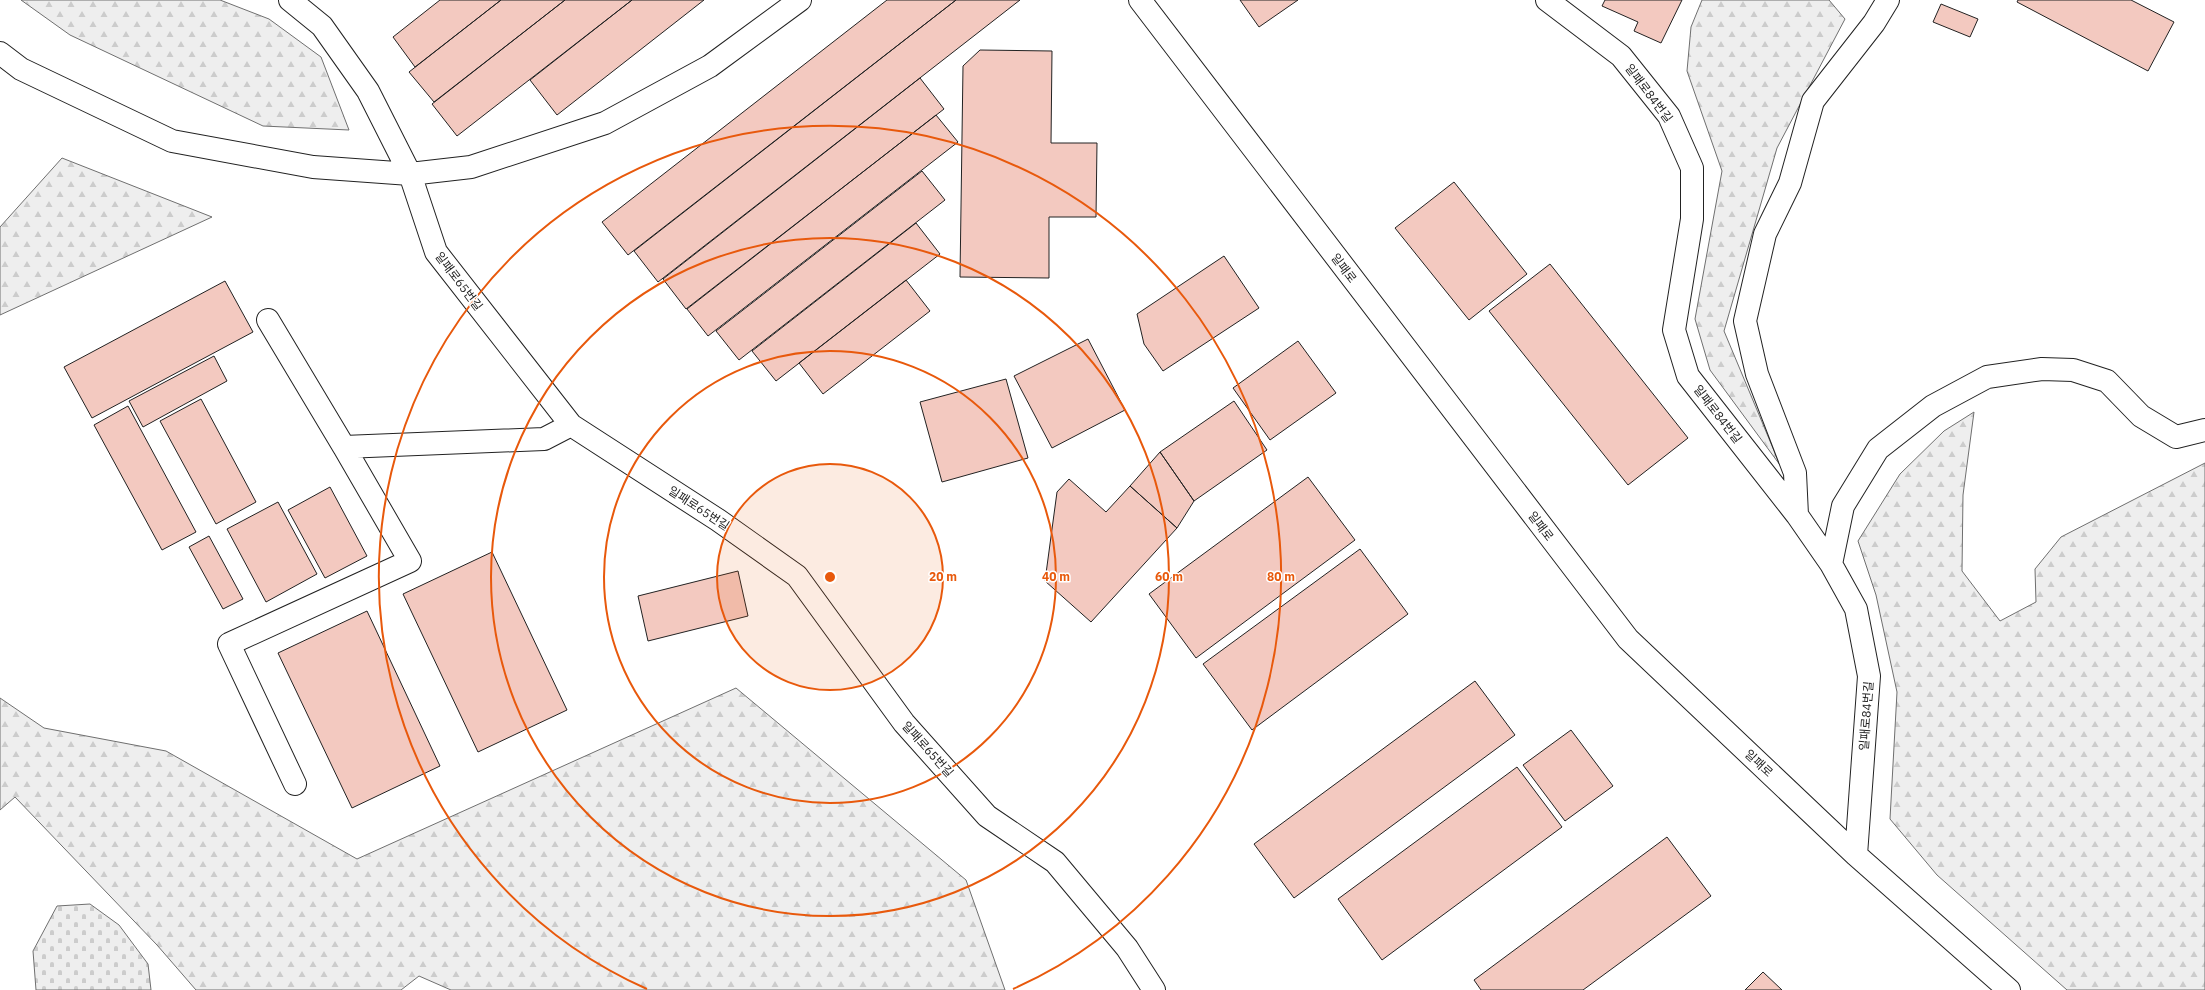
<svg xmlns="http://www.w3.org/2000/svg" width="2205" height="990" viewBox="0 0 2205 990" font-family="'IBM Plex Sans','Noto Sans KR',sans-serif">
	<defs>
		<pattern id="forest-firs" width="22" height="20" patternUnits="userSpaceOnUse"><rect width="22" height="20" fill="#eee"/><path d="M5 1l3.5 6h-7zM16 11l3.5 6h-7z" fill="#ccc"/></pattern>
		<pattern id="cemetery-stones" width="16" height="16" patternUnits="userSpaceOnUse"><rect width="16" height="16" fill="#eee"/><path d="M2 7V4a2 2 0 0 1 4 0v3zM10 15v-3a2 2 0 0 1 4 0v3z" fill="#ccc"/></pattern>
	</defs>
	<rect width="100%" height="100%" fill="#fff"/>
	<path fill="url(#forest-firs)" stroke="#6f6f6f" d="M21 0H220L269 19 321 57 349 130 263 126 70 35Z
		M1702 0H1829L1845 19 1777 148 1724 331 1780 465 1710 370 1695 319 1722 171 1687 71 1691 27Z
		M62 158 212 217 0 315V227Z
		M1974 412 1963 495 1962 571 2000 621 2036 602 2035 569 2061 537 2205 463V990H2067L1937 875 1890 819 1897 692 1876 595 1858 541 1900 474 1944 431Z
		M736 688 966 880 1005 990H451L419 976 401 990H196L157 945 15 797 0 810V698L44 728 166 751 357 859Z"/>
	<path fill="url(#cemetery-stones)" stroke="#6f6f6f" d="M90 904 119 925 148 964 151 990H36L33 951 57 906Z"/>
	<path fill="#f3c9c0" stroke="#222" d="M440 0H501L415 67 393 37Z
		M501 0H565L434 102 409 72Z
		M565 0H632L457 136 432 104Z
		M632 0H704L557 115 530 80Z
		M887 0H956L628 255 602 222Z
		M956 0H1020L658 282 634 251Z
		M1240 0H1298L1259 27Z
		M1605 0H1682L1661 43 1634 31 1638 22 1602 6Z
		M2018 0H2131L2174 22 2148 71 2017 2Z
		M1941 4 1978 19 1970 37 1933 22Z
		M980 50 1052 51 1051 143H1097L1096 217H1049V278L960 277 963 66Z
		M920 78 944 109 686 309 663 279Z
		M936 115 958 142 708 336 687 309Z
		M922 171 945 200 739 360 716 331Z
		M1454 182 1527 274 1469 320 1395 228Z
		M916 223 940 254 776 381 752 351Z
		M1224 256 1259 308 1163 371 1144 344 1137 314Z
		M1550 264 1688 438 1628 485 1489 311Z
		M906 280 930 311 823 394 799 363Z
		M225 281 253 332 92 418 64 367Z
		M1088 339 1125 410 1052 448 1014 376Z
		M1298 341 1336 393 1270 440 1233 388Z
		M214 356 227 381 143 427 129 401Z
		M1006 379 1028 458 942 482 920 402Z
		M201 399 256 502 216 524 160 421Z
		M1234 401 1267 450 1194 501 1160 452Z
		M128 406 196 532 162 550 94 425Z
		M1160 452 1194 501 1177 528 1130 486Z
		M1308 477 1355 540 1196 658 1149 594Z
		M1069 479 1106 512 1130 486 1177 528 1091 622 1045 581 1057 492Z
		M330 487 367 556 325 578 288 510Z
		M278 502 317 574 266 602 227 529Z
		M209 536 243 599 223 609 189 547Z
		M1360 549 1408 614 1252 730 1203 664Z
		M492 552 567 710 478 752 403 594Z
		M738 571 748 616 648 641 638 596Z
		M367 611 440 766 352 808 278 653Z
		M1475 681 1515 735 1294 898 1254 844Z
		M1571 730 1613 786 1565 821 1523 765Z
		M1517 767 1562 827 1382 960 1338 899Z
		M1667 837 1711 896 1583 990H1481L1474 980Z
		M1763 972 1782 990H1745Z"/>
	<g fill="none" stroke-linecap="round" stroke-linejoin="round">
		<defs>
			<path id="minor" d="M290 0 322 26 368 91 410 174 436 252 571 425 718 520 797 576 904 723 987 816 1055 862 1127 948 1154 990
				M1140 0 1628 639 1856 855 2009 990
				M1547 0 1621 56 1669 116 1692 168V219L1674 330 1688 376 1797 515 1831 564 1856 609 1869 676 1856 855
				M0 53 21 69 172 141 313 167 410 174 471 167 605 123 710 66 800 0
				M268 320 344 447 544 439 571 425
				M1797 515 1795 473 1757 374 1745 321 1765 234 1790 183 1813 101 1874 23 1888 0
				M1831 564 1843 506 1878 449 1933 406 1987 377 2042 369 2073 370 2107 381 2141 416 2176 437 2205 430
				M295 784 229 644 410 561 344 447"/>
		</defs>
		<use href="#minor" stroke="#222" stroke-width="24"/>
		<use href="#minor" stroke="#fff" stroke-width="22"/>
	</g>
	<circle cx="830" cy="577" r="113" fill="#e8590c" fill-opacity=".12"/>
	<g fill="none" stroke="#e8590c" stroke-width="2">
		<circle cx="830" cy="577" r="113"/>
		<circle cx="830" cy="577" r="226"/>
		<circle cx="830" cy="577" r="339"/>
		<path d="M647 989A451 451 0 1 1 1013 989"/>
	</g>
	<g text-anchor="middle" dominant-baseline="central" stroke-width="3" stroke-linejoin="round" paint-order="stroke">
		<g font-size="12" fill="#222" stroke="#fff">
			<text transform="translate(1649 93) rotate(53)">일패로84번길</text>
			<text transform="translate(1344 268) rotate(53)">일패로</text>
			<text transform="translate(459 281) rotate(53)">일패로65번길</text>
			<text transform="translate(1718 414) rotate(52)">일패로84번길</text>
			<text transform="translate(699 508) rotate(33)">일패로65번길</text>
			<text transform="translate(1541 526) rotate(53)">일패로</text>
			<text transform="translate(1866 716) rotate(-86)">일패로84번길</text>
			<text transform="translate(928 749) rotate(48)">일패로65번길</text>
			<text transform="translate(1759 763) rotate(43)">일패로</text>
		</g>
	</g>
	<circle cx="830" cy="577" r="6" fill="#e8590c" stroke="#fff" stroke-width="2"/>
	<g font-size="12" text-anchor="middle" font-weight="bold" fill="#e8590c" stroke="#fff" stroke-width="3" stroke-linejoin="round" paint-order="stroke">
		<text x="943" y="581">20 m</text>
		<text x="1056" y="581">40 m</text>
		<text x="1169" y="581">60 m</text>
		<text x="1281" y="581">80 m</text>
	</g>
</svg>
